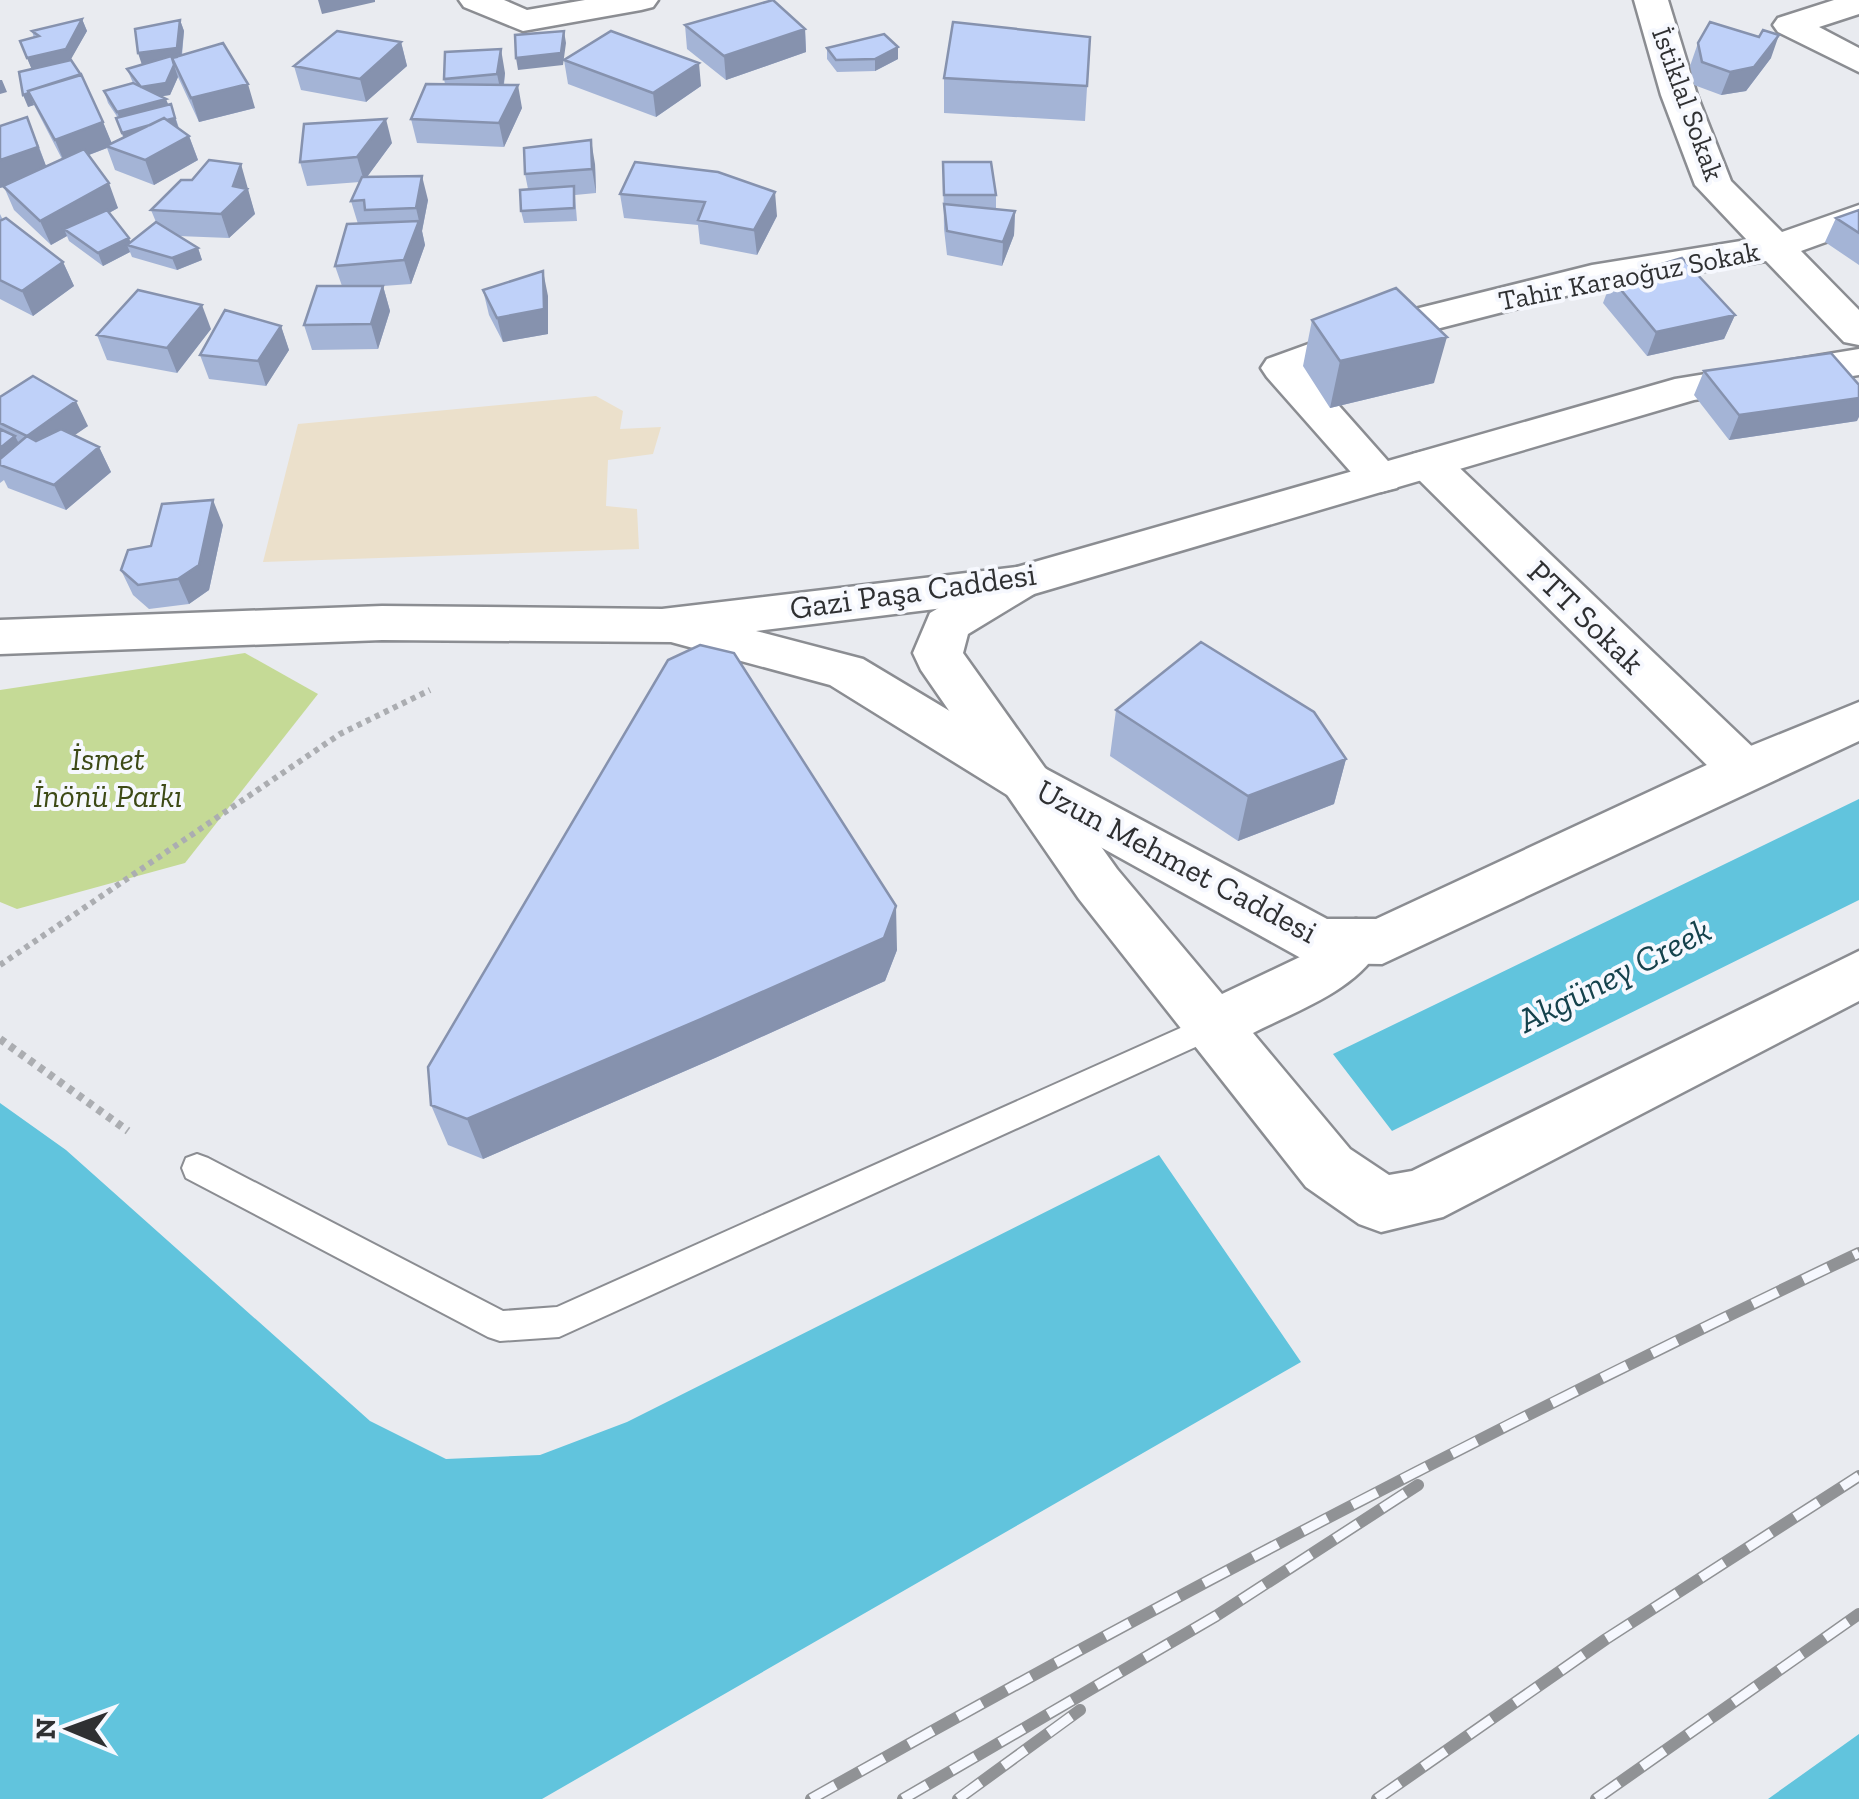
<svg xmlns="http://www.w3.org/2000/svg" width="1859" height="1799" viewBox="0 0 1859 1799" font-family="'Zilla Slab',serif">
	<rect width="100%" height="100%" fill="#e9ebf0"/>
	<path fill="#ebe0cb" d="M596 396 623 411 620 429 661 427 653 454 608 460 606 506 637 509 639 549 263 562 298 424Z"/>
	<path fill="#c5da96" d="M245 653 318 694 185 863 17 909 0 902V690Z"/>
	<path fill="#61c4dd" d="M1859 799V900L1392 1131 1333 1054Z
		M0 1103 66 1150 370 1421 446 1459 540 1455 627 1422 1159 1155 1301 1362 542 1799H0Z
		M1859 1734V1799H1768Z"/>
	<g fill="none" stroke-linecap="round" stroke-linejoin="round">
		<defs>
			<path id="service" d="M1214 1013 1224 1016 1229 1025 1224 1034 559 1337 500 1341 488 1337 186 1178 182 1168 186 1158 197 1154 208 1158 503 1311 557 1307Z"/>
			<path id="minor" d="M1634 0H1668L1697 95 1731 181 1782 232 1859 205V230L1801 251 1859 310V345L1844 342 1766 261 1593 289 1413 335 1309 372 1403 478 1397 488 1381 492 1365 488 1267 377 1261 368 1267 359 1383 317 1592 265 1747 240 1695 185 1661 95Z
				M1834 0H1859V14L1819 27 1859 48V72L1778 32 1773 25 1778 18Z
				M1429 450 1445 454 1762 756 1770 770 1762 784 1744 789 1726 784 1413 474 1407 464 1413 454Z"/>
			<path id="tertiary" d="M459 0H504L527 10 585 0H658L653 7 641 10 523 31 464 7Z
				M1017 567 1034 572 1041 583 1034 594 968 634 963 653 1117 869 1222 994 1302 956 1336 925 1356 919 1376 925 1384 941C1359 990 1300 1009 1253 1033L1350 1149 1389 1175 1412 1171 1859 951V1001L1443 1217 1381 1232 1359 1224 1306 1187 1079 899 921 670 913 653 930 613 1000 572Z"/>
			<path id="secondary" d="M1859 349V375L1694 400 1017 599 756 631 863 659 1048 770 1327 919H1376L1726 756 1859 702V741L1382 964 1319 963 1299 957 1012 798 830 685 671 642 382 640 0 654V620L382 606 662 609 1017 567 1675 379Z"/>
		</defs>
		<use href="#service" stroke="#8b8d92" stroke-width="4"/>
		<use href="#minor" stroke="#8b8d92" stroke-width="5"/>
		<use href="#tertiary" stroke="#8b8d92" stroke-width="5"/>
		<use href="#secondary" stroke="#8b8d92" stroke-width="5"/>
		<path stroke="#abadb1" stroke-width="6" stroke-dasharray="5 5" stroke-linecap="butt" d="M0 965 340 734 430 690"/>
		<path stroke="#abadb1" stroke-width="8" stroke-dasharray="6 6" stroke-linecap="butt" d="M0 1039 128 1131"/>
		<use href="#service" fill="#fff" fill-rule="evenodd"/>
		<use href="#minor" fill="#fff" fill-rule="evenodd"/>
		<use href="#tertiary" fill="#fff" fill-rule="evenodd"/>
		<use href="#secondary" fill="#fff" fill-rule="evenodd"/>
		<defs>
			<path id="rail" d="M811 1799C1154 1605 1503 1422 1859 1253
				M903 1799 1216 1616 1418 1485
				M958 1799 1080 1710
				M1377 1799 1606 1639 1859 1476
				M1596 1799 1859 1614"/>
		</defs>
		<use href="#rail" stroke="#909295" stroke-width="12"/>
		<use href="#rail" stroke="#f6f8fe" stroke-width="9" stroke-dasharray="28" stroke-linecap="butt"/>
	</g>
	<path fill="#a4b4d6" d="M82 19 87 31 70 60 103 122 111 143 123 137 116 118H118L108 103 104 91 133 83 127 69 142 64 180 20 184 31 182 56 255 108 199 122 178 77 170 95 160 96 168 105 171 104 179 128 189 136 198 160 154 185 115 170 107 148 89 155 118 208 109 213 130 243 156 222 151 210 249 188 248 191 255 214 229 238 178 236 198 248 202 260 177 270 132 257 130 252 103 266 69 241 67 236 51 245 14 210 4 187 0 188V126L37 141 46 166 62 159 34 105 28 107 32 69 20 41 34 38 32 31Z
		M685 25 805 29 806 52 726 80 687 49Z
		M1090 37 1085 121 944 113V78Z
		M401 42 407 66 366 102 301 90 294 66Z
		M1698 43 1771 58 1746 91 1721 95 1694 85 1690 66Z
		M827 48 898 59 875 71 837 72 827 59Z
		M564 60 701 86 656 117 568 84Z
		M505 73 504 85 522 108 504 147 417 143 411 119 445 84 444 79Z
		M392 143 367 177 428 200 422 231 425 245 411 284 383 286 390 311 378 349 312 350 304 325 342 286 335 266 358 224 351 201 360 182 307 186 300 162Z
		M635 162 777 216 757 255 700 244 698 225 624 218 620 194Z
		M943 162 996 195V209L1015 211 1014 235 1002 266 947 255 944 229Z
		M595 164 596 193 575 195 577 221 524 223 521 211 528 189 525 174Z
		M1859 210V265L1825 242 1836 218Z
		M0 214 3 220 63 262 74 286 33 316 0 299Z
		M1612 279 1735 315 1724 339 1647 356 1603 303Z
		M483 290 548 296V334L503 342 489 315Z
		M1312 320 1434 383 1330 408 1303 366Z
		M281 326 289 350 266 386 209 379 200 355Z
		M211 329 177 373 107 360 97 335Z
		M1704 371 1857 421 1729 440 1694 395Z
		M0 397 88 426 74 435 99 447 111 472 66 510 8 488 4 480 0 483Z
		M223 525 209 590 189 604 149 609 133 595 121 570 151 546Z
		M1116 710 1346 759 1334 804 1238 841 1110 756Z
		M897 950 885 981 715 1058 483 1159 448 1145 431 1105Z"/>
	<path fill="#8692ae" d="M318 0H375V2L322 14Z
		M82 19 87 31 70 61 32 70 27 58Z
		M180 20 184 31 181 60 174 64 142 65 138 53Z
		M805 29 806 52 726 80 724 56Z
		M564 31 566 43 563 65 518 70 516 58Z
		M1779 35 1771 58 1746 91 1721 95 1730 72Z
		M401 42 407 66 366 102 360 79Z
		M898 47V59L875 71V59Z
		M501 49 505 73 502 98 497 74Z
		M699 63 701 86 656 117 653 93Z
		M174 65 178 77 170 95 145 99 141 87Z
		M0 80H2L7 92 0 94Z
		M248 84 255 108 199 122 191 98Z
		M518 85 522 108 504 147 499 123Z
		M29 93 34 105 28 107 23 95Z
		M166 99 171 111 122 124 117 112Z
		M171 104 179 130 127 145 122 133Z
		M27 117 48 171 0 188V160Z
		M386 119 392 143 364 181 357 157Z
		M103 122 113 146H106L107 148 65 164 55 140Z
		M189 136 198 160 154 185 145 160Z
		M591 140 595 164 596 193 592 169Z
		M241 164 255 214 229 238 221 214Z
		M422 176 428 200 422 231 425 245 411 284 404 260 419 221 416 208Z
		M109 183 118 208 71 234 64 229 67 236 51 245 40 221Z
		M775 192 777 216 757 255 754 230Z
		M1015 211 1014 235 1002 266 1003 242Z
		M129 238 132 246 127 245 130 252 103 266 98 253Z
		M198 248 202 260 177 270 172 258Z
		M63 262 74 286 33 316 22 291Z
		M543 271 548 296V334L503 342 497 318Z
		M383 286 390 311 378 349 371 324Z
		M202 305 211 329 177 373 167 348Z
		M1735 315 1724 339 1647 356 1656 332Z
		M281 326 289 350 266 386 258 361Z
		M1447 337 1434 383 1330 408 1340 361Z
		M1859 398V417L1857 421 1729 440 1739 415Z
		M76 401 88 426 39 460 27 436Z
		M15 436 28 461 0 465V448Z
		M99 447 111 472 66 510 54 485Z
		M213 500 223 525 209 590 189 604 178 579Z
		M1346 759 1334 804 1238 841 1248 796Z
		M896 906 897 950 885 981 715 1058 483 1159 467 1119Z"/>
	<path fill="#bfd1f9" stroke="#8692ae" stroke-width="2.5" d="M773 0 805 29 724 56 685 25Z
		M82 19 66 49 27 58 20 41 39 36 32 31Z
		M180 20 177 48 138 53 135 29Z
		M953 22 1090 37 1087 86 944 78Z
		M1710 22 1759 37 1763 30 1779 35 1754 67 1730 72 1702 62 1698 43Z
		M337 31 401 42 360 79 294 66Z
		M564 31 561 53 516 58 515 35Z
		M611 31 699 63 653 93 564 60Z
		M884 34 898 47 875 59 836 60 827 48Z
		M223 43 248 84 191 98 172 58Z
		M501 49 497 74 444 79 445 52Z
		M178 54 177 57 172 58 174 65 166 83 141 87 127 69Z
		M71 60 81 75 28 91 29 93 23 95 19 72Z
		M81 74 103 122 55 140 28 91Z
		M133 83 166 99 117 112 104 91Z
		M426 84 518 85 499 123 411 119Z
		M171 104 175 118 167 120 164 118 150 125 122 133 116 118Z
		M27 117 38 147 0 160V126Z
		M164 118 189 136 145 160 106 146Z
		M386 119 357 157 300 162 304 124Z
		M591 140 592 169 525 174 524 148Z
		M84 149 109 183 40 221 3 186Z
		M209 160 241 164 233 186 247 189 221 214 151 210 181 180H192Z
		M635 162 718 172 775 192 754 230 698 220 705 202 620 194Z
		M943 162H991L996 195H944Z
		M422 176 416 208 365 210 364 200 351 201 362 177Z
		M574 186V208L521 211 520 190Z
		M944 204 1015 211 1003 242 947 231Z
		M107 210 129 238 98 253 64 229Z
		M1859 210V233L1836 218Z
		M6 218 63 262 22 291 0 280V221Z
		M419 221 404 260 335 266 347 224Z
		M156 222 198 248 172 258 127 245Z
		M1682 258 1735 315 1656 332 1612 279Z
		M543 271 544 309 497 318 483 290Z
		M317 286H383L371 324 304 325Z
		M1396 288 1447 337 1340 361 1312 320Z
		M138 290 202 305 167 348 97 335Z
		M225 310 281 326 258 361 200 355Z
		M1831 353 1859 385V398L1739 415 1704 371Z
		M33 376 76 401 27 436 36 441 61 429 99 447 54 485 0 465V459L27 436 0 423V397Z
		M0 429 15 436 0 448Z
		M213 500 199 565 178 579 138 585 121 570 128 550 151 546 162 504Z
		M1201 642 1314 712 1346 759 1248 796 1116 710Z
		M700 645 734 653 896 906 884 938 708 1016 467 1119 431 1105 428 1067 668 660Z"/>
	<g text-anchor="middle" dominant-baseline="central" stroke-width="8" stroke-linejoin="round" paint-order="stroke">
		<g font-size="28" fill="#2f3032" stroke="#f6f8fe">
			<text transform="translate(1688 104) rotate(70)">İstiklal Sokak</text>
			<text transform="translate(1629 276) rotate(-11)">Tahir Karaoğuz Sokak</text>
		</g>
		<g font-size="32" fill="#2f3032" stroke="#f6f8fe">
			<text transform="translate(913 591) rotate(-8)">Gazi Paşa Caddesi</text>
			<text transform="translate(1586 617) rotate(44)">PTT Sokak</text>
			<text transform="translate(1177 861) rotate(28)">Uzun Mehmet Caddesi</text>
		</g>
		<g font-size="32" font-style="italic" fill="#3d4a16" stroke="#f6f8fe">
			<text x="108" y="759">İsmet<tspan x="108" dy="37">İnönü Parkı</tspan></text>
		</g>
		<g font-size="35" font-style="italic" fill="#15424c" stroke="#f6f8fe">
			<text transform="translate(1614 975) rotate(-27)">Akgüney Creek</text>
		</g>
	</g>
	<g transform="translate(70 1729) rotate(271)" stroke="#f6f8fe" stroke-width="8" paint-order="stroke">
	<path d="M0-8L18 38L0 25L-18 38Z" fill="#2f3032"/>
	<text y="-15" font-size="28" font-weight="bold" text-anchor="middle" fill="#2f3032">N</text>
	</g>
</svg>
